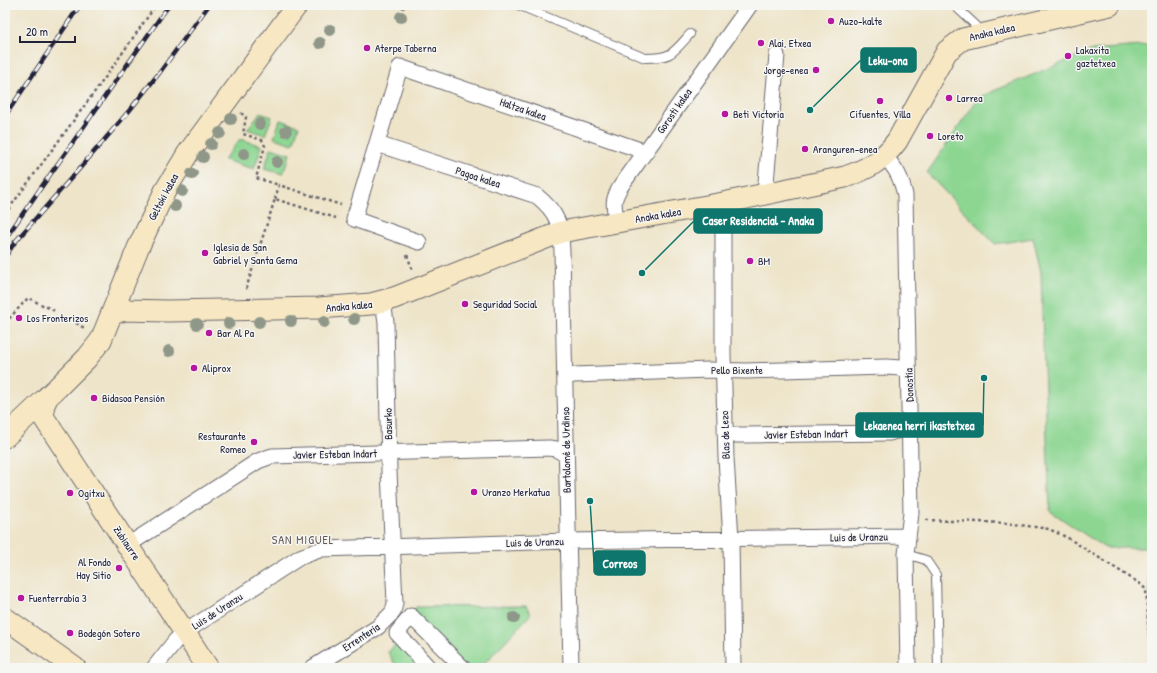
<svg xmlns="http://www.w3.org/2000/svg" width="1157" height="673" viewBox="0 0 1157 673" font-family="'Patrick Hand',sans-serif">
	<rect width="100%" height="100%" fill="#f6f6f2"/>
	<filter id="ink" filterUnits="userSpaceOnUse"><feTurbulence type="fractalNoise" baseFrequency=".025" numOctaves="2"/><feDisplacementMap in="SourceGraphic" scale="8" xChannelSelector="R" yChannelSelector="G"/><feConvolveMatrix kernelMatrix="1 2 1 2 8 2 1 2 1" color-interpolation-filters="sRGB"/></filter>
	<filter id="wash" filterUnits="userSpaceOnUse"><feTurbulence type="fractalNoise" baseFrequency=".012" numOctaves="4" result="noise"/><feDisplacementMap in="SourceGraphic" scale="16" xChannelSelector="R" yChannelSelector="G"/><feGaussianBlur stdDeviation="0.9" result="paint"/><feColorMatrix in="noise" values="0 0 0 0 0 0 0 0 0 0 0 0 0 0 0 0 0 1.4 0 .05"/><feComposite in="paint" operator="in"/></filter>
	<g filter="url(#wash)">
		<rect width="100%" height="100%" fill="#eee4c9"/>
		<path fill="#8dd692" stroke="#587c66" d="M1152 45V641L1147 548H1105L1050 511 1043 343 1041 272 1033 238 995 244 927 173 979 97 1093 50Z
			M260 113 272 117 265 135 247 129Z
			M280 120 299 126 293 144 274 138Z
			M240 139 262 146 254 169 224 160Z
			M271 148 290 154 283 174 264 169Z
			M526 606 531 614 480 668H463L411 616 416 607Z
			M402 638 429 668H397L388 652Z"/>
	</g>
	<g filter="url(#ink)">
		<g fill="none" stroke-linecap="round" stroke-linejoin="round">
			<defs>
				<path id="lane" d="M518 5 645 58C672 58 673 53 690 34
					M954 5 983 32
					M906 554 926 560 936 575 938 668"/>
				<path id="street" d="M377 144 537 196C558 213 561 225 562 251L571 668
					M884 156C897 169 901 178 905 195L911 513 906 554 908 668
					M765 194 777 55
					M723 203V354L726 458 731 539 733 668
					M617 222C614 205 611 202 621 186L750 5
					M419 242 354 219 400 67 646 152
					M565 377 574 375 709 370 746 371 886 367 901 368 908 371
					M725 432 732 435H744L889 433 910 427
					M128 545 258 461 272 456 549 448 556 449 566 455
					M154 668 176 640 185 632 300 557 322 549 568 541 908 536
					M312 668 378 627 393 612 395 603 389 471 386 322 383 302
					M429 668 397 633 411 616 463 668"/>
				<path id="secondary" d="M111 316 117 312 125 310 167 311 319 308 371 304 394 298 561 232 723 203 845 177C868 169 882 161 897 141L947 51 963 39 1110 5
					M48 396 43 407 44 418 208 668
					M5 437 57 388 87 358 101 340 138 248 165 191 188 153 297 5
					M5 618 75 668"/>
			</defs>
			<use href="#lane" stroke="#69666d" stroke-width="10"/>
			<use href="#street" stroke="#69666d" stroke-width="17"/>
			<use href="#secondary" stroke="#69666d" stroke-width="23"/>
			<path stroke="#69666d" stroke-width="2.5" stroke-dasharray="3 3" stroke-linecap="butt" d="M396 5 405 8
				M241 113 246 117 243 134 262 140 265 146 256 178 279 185
				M275 199 279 185 341 205
				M5 214 107 75 156 5
				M407 255 413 271
				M246 289 275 199 336 218
				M5 323 28 298 55 311
				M76 323 86 329
				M926 520 1006 523 1049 529 1068 538 1142 585 1146 590 1151 668"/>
			<use href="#lane" stroke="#fff" stroke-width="8"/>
			<use href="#street" stroke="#fff" stroke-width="15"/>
			<use href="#secondary" stroke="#f7e8c3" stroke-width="21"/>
			<defs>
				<path id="rail" d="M5 116 80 5
					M5 239 169 5
					M5 257 15 242 94 152 129 111 160 72 209 5"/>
			</defs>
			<use href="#rail" stroke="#22223b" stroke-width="4.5"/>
			<use href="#rail" stroke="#f6f6f2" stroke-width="3" stroke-dasharray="9" stroke-linecap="butt"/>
		</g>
		<g fill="#8f9789">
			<circle cx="401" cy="17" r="6"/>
			<circle cx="330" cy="30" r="6"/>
			<circle cx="320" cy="43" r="6"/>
			<circle cx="231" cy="119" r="6"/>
			<circle cx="260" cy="124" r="6"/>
			<circle cx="286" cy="131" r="6"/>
			<circle cx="220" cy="133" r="6"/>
			<circle cx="211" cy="144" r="6"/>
			<circle cx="244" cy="154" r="6"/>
			<circle cx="203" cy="157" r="6"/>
			<circle cx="277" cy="162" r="6"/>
			<circle cx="192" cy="174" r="6"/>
			<circle cx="182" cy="191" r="6"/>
			<circle cx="175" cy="206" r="6"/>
			<circle cx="354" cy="319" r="6"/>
			<circle cx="291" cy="321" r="6"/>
			<circle cx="259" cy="322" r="6"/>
			<circle cx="324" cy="322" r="6"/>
			<circle cx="229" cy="323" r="6"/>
			<circle cx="197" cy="324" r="6"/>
			<circle cx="169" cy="351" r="6"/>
			<circle cx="514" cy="618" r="6"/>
		</g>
	</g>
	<g fill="#b5179e" stroke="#f6f6f2" stroke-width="1.5">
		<circle cx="831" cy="21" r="4"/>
		<circle cx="761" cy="43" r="4"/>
		<circle cx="367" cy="48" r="4"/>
		<circle cx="1068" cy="56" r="4"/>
		<circle cx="816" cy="70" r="4"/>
		<circle cx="949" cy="98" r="4"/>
		<circle cx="880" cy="101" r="4"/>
		<circle cx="725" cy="114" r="4"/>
		<circle cx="930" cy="136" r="4"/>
		<circle cx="805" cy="149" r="4"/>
		<circle cx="205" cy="253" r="4"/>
		<circle cx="750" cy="261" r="4"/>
		<circle cx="465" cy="304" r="4"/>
		<circle cx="19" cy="318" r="4"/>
		<circle cx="209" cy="333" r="4"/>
		<circle cx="194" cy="368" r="4"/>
		<circle cx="94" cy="398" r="4"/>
		<circle cx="254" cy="442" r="4"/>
		<circle cx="474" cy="492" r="4"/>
		<circle cx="70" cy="493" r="4"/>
		<circle cx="119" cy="568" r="4"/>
		<circle cx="21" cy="598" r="4"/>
		<circle cx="70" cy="633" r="4"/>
	</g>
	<g text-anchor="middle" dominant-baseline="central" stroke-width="3" stroke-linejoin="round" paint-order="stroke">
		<g font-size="11" fill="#22223b" stroke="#f6f6f2" text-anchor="start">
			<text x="839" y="21">Auzo-kalte</text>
			<text x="769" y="43">Alai, Etxea</text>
			<text x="375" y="48">Aterpe Taberna</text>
			<text x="1076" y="50">Lakaxita<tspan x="1076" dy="13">gaztetxea</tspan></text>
			<text x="808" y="70" text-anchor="end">Jorge-enea</text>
			<text x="957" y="98">Larrea</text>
			<text x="733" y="114">Beti Victoria</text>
			<text x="880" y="114" text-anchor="middle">Cifuentes, Villa</text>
			<text x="938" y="136">Loreto</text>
			<text x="813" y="149">Aranguren-enea</text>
			<text x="213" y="247">Iglesia de San<tspan x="213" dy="13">Gabriel y Santa Gema</tspan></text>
			<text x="758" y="261">BM</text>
			<text x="473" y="304">Seguridad Social</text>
			<text x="27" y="318">Los Fronterizos</text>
			<text x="217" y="333">Bar Al Pa</text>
			<text x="202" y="368">Aliprox</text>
			<text x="102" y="398">Bidasoa Pensión</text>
			<text x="246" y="436" text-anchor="end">Restaurante<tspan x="246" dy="13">Romeo</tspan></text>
			<text x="482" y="492">Uranzo Merkatua</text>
			<text x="78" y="493">Ogitxu</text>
			<text x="111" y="562" text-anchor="end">Al Fondo<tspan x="111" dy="13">Hay Sitio</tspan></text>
			<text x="29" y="598">Fuenterrabía 3</text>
			<text x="78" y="633">Bodegón Sotero</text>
		</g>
		<g font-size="11" fill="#22223b" stroke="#f6f6f2">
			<text transform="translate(992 32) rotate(-13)">Anaka kalea</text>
			<text transform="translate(523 109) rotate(19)">Haltza kalea</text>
			<text transform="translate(674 111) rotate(-55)">Gorosti kalea</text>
			<text transform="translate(478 177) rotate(18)">Pagoa kalea</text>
			<text transform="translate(163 197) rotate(-62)">Geltoki kalea</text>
			<text transform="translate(658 215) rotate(-10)">Anaka kalea</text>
			<text transform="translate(349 306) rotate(-5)">Anaka kalea</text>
			<text x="737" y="370">Pello Bixente</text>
			<text transform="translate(909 385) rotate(-92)">Donostia</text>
			<text transform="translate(388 424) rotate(-91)">Basurko</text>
			<text transform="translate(806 434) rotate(-1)">Javier Esteban Indart</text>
			<text transform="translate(725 435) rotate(-92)">Blas de Lezo</text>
			<text transform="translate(566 450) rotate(-91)">Bartolomé de Urdinso</text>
			<text transform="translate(335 454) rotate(-1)">Javier Esteban Indart</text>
			<text transform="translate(859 537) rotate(-1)">Luis de Uranzu</text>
			<text transform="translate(535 542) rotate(-2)">Luis de Uranzu</text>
			<text transform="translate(127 543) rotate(56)">Zubiaurre</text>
			<text transform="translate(217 611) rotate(-33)">Luis de Uranzu</text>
			<text transform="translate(361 637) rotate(-33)">Errenteria</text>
		</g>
		<g font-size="12" letter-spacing="1" fill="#63585b" stroke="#f6f6f2">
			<text x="303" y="539">SAN MIGUEL</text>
		</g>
	</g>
	<path fill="none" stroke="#0f766e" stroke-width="1.5" d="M810 110L861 60M642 273L694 221M984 378L983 425M590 501L594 563"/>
	<g fill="#0f766e" stroke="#f6f6f2" stroke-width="1.5">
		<circle cx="810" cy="110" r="4"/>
		<circle cx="642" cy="273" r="4"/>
		<circle cx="984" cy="378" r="4"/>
		<circle cx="590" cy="501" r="4"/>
	</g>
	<g fill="#0f766e" stroke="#0f766e" stroke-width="1.5">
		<rect x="861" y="48" width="55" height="24" rx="4"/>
		<rect x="694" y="209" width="128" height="24" rx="4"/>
		<rect x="856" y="413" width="127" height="24" rx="4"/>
		<rect x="594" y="551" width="51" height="24" rx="4"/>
	</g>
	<g font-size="12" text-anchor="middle" font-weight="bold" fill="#fff">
		<text x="888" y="65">Leku-ona</text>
		<text x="758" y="225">Caser Residencial - Anaka</text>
		<text x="919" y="430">Lekaenea herri ikastetxea</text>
		<text x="620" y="568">Correos</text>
	</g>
	<rect width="1157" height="673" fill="none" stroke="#f6f6f2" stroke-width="20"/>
	<path d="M20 36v6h55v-6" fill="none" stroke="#22223b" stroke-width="2"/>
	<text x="26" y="36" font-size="12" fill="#22223b" stroke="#f6f6f2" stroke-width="3" paint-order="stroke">20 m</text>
</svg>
